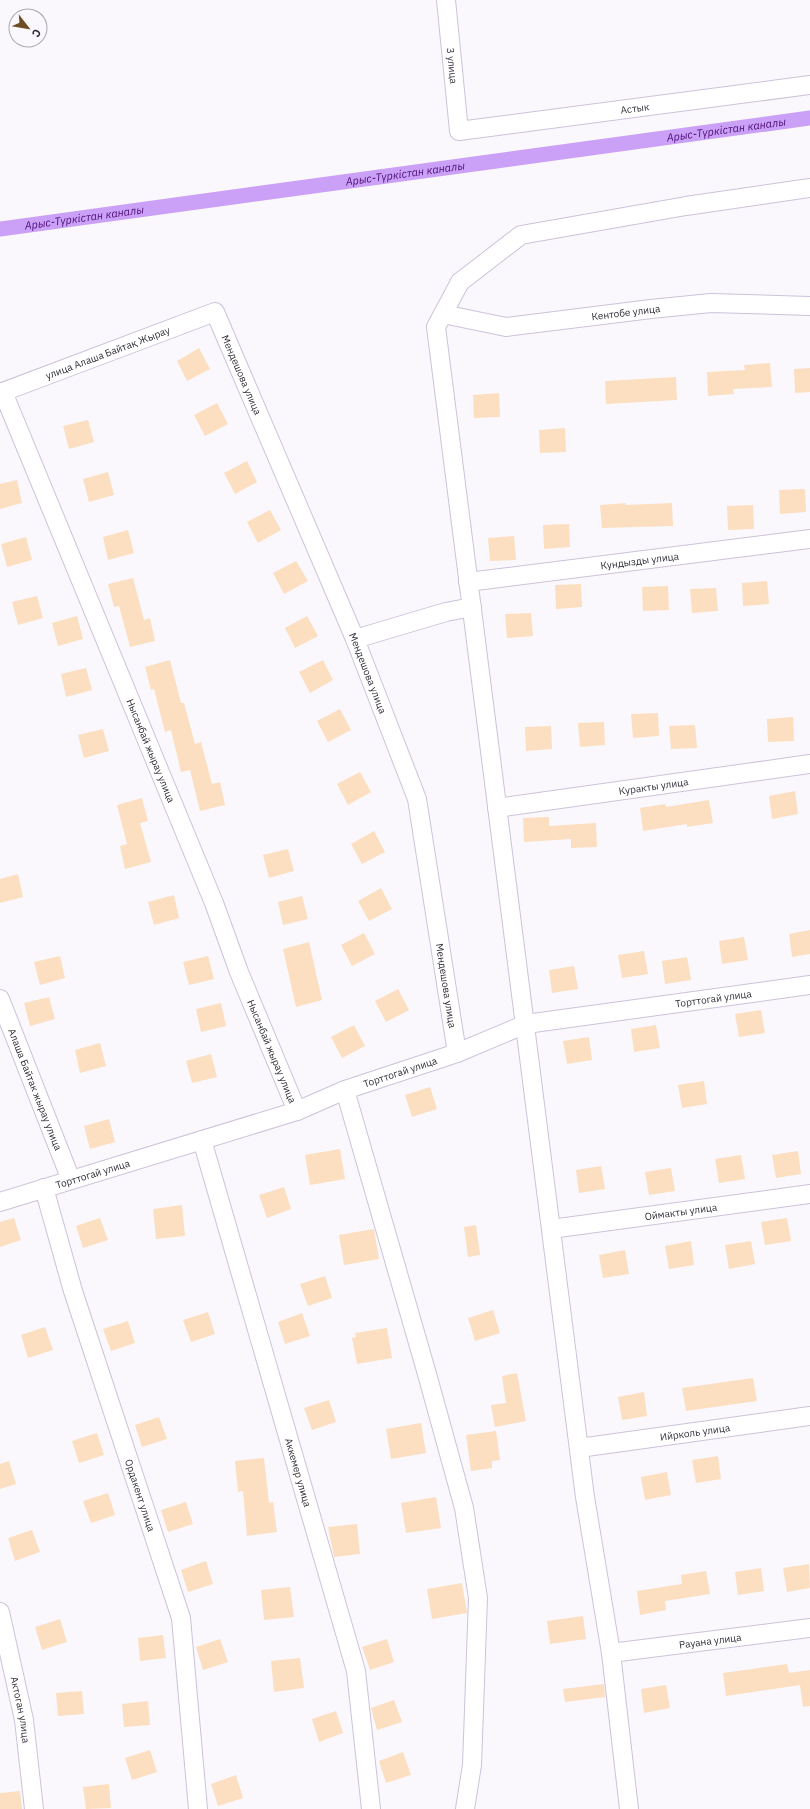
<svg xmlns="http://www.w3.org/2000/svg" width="810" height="1809" viewBox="0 0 810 1809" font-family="'IBM Plex Sans',sans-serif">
	<rect width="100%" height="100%" fill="#faf8fd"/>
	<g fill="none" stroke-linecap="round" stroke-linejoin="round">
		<path stroke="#cba0f7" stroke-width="15" id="s1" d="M0 229 810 118"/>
	</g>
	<path fill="#fbdfc0" d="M199 348 210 369 187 381 177 361Z
		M770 363 772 387 733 389 734 394 708 396 707 372 745 370 744 365Z
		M810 368V392L795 393 794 369Z
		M676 377 677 400 606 404 605 381Z
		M499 393 500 417 474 418 473 395Z
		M217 403 228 424 205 436 194 415Z
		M88 420 94 442 69 449 63 426Z
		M565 428 566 452 540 453 539 430Z
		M247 461 257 482 235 494 224 473Z
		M108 472 114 495 89 502 83 479Z
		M17 480 22 503 0 509V484Z
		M805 489 806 512 780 514 779 490Z
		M626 503V505L672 503 673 526 602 528 600 505Z
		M753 505 754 529 728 530 727 506Z
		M270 510 281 530 258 543 247 522Z
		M569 524 570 547 544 549 543 525Z
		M128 530 134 553 108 560 103 537Z
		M514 536 516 560 490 561 488 538Z
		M26 537 32 560 7 567 1 544Z
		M296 561 308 581 284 594 273 573Z
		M133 578 144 620 150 618 155 641 130 647 119 606 114 607 108 584Z
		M767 581 769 604 743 606 742 583Z
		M581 584 582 607 556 609 555 585Z
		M668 586 669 610 643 611 642 587Z
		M716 588 718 611 692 613 690 589Z
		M37 596 43 618 18 625 12 602Z
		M531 613 533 636 507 638 505 614Z
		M77 616 83 639 58 646 52 623Z
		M307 616 318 636 295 648 285 628Z
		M170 660 181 703H184L195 744 201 742 212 784 220 782 225 805 200 811 190 770 181 772 171 730 165 732 154 689 151 690 145 667Z
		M323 660 333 680 310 693 299 672Z
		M86 668 92 690 66 697 61 674Z
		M340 709 351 730 328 742 317 721Z
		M658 713 659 736 633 738 631 714Z
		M793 717 794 741 768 742 767 719Z
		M604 722 605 745 580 747 578 723Z
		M695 725 697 748 671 749 669 726Z
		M551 726 552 749 526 751 525 727Z
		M103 729 109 751 84 758 78 735Z
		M360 772 371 792 348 805 337 784Z
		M795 791 798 814 772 819 769 796Z
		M142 798 148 821 140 823 151 862 125 869 120 846 127 844 117 805Z
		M709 800 713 823 687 827V824L643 831 640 808 665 804 666 807Z
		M549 817V826L596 823 597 847 571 848V839L524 842 523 818Z
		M374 831 385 852 362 864 351 844Z
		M288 849 294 871 269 878 263 855Z
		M18 874 23 897 0 903V879Z
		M381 888 392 909 369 921 358 901Z
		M174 895 179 918 154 925 148 902Z
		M302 896 308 919 283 925 278 902Z
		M810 930V954L792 957 789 934Z
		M364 933 375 954 352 966 341 945Z
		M744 937 748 960 722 964 719 941Z
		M309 942 322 1000 296 1007 283 949Z
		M644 951 648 974 622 978 618 955Z
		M60 956 65 978 40 985 34 962Z
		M208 956 214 979 189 985 183 962Z
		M687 957 691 980 665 984 662 961Z
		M574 966 578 989 552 993 549 970Z
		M398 989 409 1010 386 1022 375 1001Z
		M49 997 55 1019 30 1026 24 1003Z
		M221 1003 226 1026 201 1032 196 1009Z
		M761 1010 765 1033 739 1037 735 1014Z
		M354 1025 365 1046 342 1058 331 1037Z
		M656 1025 660 1048 634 1052 631 1029Z
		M589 1037 592 1060 567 1064 563 1041Z
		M100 1043 106 1066 80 1073 75 1050Z
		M211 1054 217 1077 192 1083 186 1061Z
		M704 1081 707 1104 682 1108 678 1085Z
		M430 1087 437 1109 412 1117 405 1095Z
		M109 1119 115 1142 90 1149 84 1126Z
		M340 1149 345 1179 310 1185 305 1155Z
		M798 1151 801 1174 776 1178 772 1155Z
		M741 1155 745 1179 719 1183 715 1159Z
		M601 1166 605 1189 579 1193 576 1170Z
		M671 1168 675 1191 649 1195 645 1172Z
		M284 1187 291 1209 267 1218 259 1195Z
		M182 1205 185 1236 156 1239 153 1209Z
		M14 1218 21 1240 0 1247V1222Z
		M100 1218 108 1240 83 1248 76 1226Z
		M787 1218 791 1241 765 1245 761 1222Z
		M476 1225 480 1255 468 1257 464 1227Z
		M374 1229 379 1259 344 1265 339 1235Z
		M691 1241 694 1265 669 1269 665 1246Z
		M751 1241 755 1264 729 1269 725 1245Z
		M625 1250 629 1274 603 1278 599 1255Z
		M325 1276 332 1298 308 1306 300 1284Z
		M493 1310 500 1333 475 1341 468 1318Z
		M208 1312 215 1334 191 1342 183 1320Z
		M302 1313 310 1336 285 1344 278 1322Z
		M128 1321 135 1343 111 1351 103 1329Z
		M45 1327 53 1350 28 1358 21 1335Z
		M387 1328 392 1358 357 1364 352 1338 356 1337 355 1333Z
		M517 1373 526 1421 495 1427 491 1405 506 1403 502 1376Z
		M753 1378 757 1401 686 1411 682 1388Z
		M644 1392 647 1416 622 1420 618 1397Z
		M329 1400 336 1422 312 1430 304 1408Z
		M159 1417 167 1439 142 1447 135 1425Z
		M421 1423 426 1453 391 1459 386 1429Z
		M496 1431 500 1460 492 1461V1468L471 1471 466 1435Z
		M97 1433 104 1455 79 1463 72 1441Z
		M718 1456 721 1479 696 1483 692 1460Z
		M264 1458 269 1503 273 1502 277 1532 247 1536 243 1491 238 1492 235 1461Z
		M9 1461 16 1484 0 1489V1464Z
		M667 1472 671 1495 645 1500 641 1477Z
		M108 1493 115 1515 91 1523 83 1501Z
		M436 1497 441 1528 406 1533 401 1503Z
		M186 1502 193 1524 168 1532 161 1510Z
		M357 1524 360 1554 334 1557 328 1527Z
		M32 1530 40 1552 15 1561 8 1538Z
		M206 1561 213 1584 188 1592 181 1570Z
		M809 1564 810 1588 787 1592 783 1568Z
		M761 1568 764 1591 738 1595 735 1572Z
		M706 1571 710 1594 665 1601 666 1610 640 1615 637 1591 682 1584 681 1575Z
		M462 1583 467 1613 432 1619 427 1589Z
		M290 1587 294 1617 264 1620 261 1590Z
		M583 1616 586 1639 550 1644 547 1621Z
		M60 1619 67 1642 42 1650 35 1627Z
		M163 1635 166 1658 140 1661 138 1638Z
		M220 1639 228 1662 203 1670 196 1647Z
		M387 1639 394 1662 370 1670 362 1647Z
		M300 1658 304 1688 274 1692 271 1661Z
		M787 1664 789 1673 810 1670V1706L803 1707 800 1685 726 1696 723 1673Z
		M604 1684 605 1697 565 1702 563 1689Z
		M666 1685 670 1708 644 1713 641 1689Z
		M82 1691 84 1714 58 1716 56 1693Z
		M394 1700 402 1722 377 1730 371 1708Z
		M148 1701 150 1725 124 1727 122 1704Z
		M336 1711 343 1733 319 1742 312 1719Z
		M150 1750 157 1772 132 1780 125 1758Z
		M403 1752 411 1775 386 1783 379 1761Z
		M236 1775 243 1798 218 1806 211 1784Z
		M109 1784 111 1808 86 1809 83 1787Z
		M20 1791 22 1809H0V1793Z"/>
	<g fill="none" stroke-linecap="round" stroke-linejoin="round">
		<defs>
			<g id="minor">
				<path id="s2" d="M446 0 459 131 810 85"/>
				<path id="s3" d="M443 314 506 327 651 309 711 303 810 306"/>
				<path id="s4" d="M3 392 214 903 239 972 297 1111"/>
				<path id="s5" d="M0 393 215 312 355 639 417 799 457 1053"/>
				<path id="s6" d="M468 582 810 539"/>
				<path d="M355 639 446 612 472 607"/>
				<path id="s7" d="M497 808 810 764"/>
				<path id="s8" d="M0 999 71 1180"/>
				<path d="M345 1090 427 1374 464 1508 478 1598 472 1765 465 1809"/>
				<path id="s9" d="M202 1140 356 1671 371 1809"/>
				<path id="s10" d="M44 1188 73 1291 181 1618 198 1809"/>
				<path id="s11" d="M0 1202 297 1111 345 1090 457 1053 526 1024 810 985"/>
				<path id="s12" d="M551 1229 810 1194"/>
				<path id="s13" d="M579 1448 810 1416"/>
				<path id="s14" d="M0 1612 24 1720 34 1809"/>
				<path id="s15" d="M611 1653 810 1628"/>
				<path d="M629 1809 611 1653 585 1497 436 327 460 282 521 235 686 206 810 188"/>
			</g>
		</defs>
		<use href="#minor" stroke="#cdc2da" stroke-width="20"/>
		<use href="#minor" stroke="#fff" stroke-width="18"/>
	</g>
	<g text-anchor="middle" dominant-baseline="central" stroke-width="3" stroke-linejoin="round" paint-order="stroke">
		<g font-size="10" fill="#322d37" stroke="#faf8fd">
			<text stroke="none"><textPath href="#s2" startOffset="66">3 улица</textPath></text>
			<text stroke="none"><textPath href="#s2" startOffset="309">Астык</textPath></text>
			<text stroke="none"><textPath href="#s3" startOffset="185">Кентобе улица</textPath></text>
			<text stroke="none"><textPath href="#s5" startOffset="115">улица Алаша Байтақ Жырау</textPath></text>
			<text stroke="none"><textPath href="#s5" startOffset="298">Мендешова улица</textPath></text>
			<text stroke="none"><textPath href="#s6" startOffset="173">Кундызды улица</textPath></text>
			<text stroke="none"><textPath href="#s5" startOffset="622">Мендешова улица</textPath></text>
			<text stroke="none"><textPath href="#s4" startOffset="388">Нысанбай жырау улица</textPath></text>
			<text stroke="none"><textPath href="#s7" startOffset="158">Куракты улица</textPath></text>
			<text stroke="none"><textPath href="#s5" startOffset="946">Мендешова улица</textPath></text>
			<text stroke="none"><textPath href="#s11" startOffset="745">Торттогай улица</textPath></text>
			<text stroke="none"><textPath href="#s4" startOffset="712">Нысанбай жырау улица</textPath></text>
			<text stroke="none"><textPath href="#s11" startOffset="421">Торттогай улица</textPath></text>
			<text stroke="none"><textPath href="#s8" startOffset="97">Алаша Байтак жырау улица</textPath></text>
			<text stroke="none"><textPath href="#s11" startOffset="97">Торттогай улица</textPath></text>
			<text stroke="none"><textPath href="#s12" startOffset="131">Оймакты улица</textPath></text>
			<text stroke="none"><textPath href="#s13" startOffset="117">Ийрколь улица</textPath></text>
			<text stroke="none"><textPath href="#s9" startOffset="346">Аккемер улица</textPath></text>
			<text stroke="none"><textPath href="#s10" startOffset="322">Ордакент улица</textPath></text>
			<text stroke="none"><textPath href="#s15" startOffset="100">Рауана улица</textPath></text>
			<text stroke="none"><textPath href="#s14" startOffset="100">Актоган улица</textPath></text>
		</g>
		<g font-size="11" font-style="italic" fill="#4a0a73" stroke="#faf8fd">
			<text stroke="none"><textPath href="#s1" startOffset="733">Арыс-Түркістан каналы</textPath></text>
			<text stroke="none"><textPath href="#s1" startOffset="409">Арыс-Түркістан каналы</textPath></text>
			<text stroke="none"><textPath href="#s1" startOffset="85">Арыс-Түркістан каналы</textPath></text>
		</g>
	</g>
	<g transform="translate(28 28) rotate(121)"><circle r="19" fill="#faf8fd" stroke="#aaa7ae"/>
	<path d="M0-3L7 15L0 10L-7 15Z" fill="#6f4e25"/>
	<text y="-6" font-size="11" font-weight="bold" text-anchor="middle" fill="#322d37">С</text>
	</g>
</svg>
